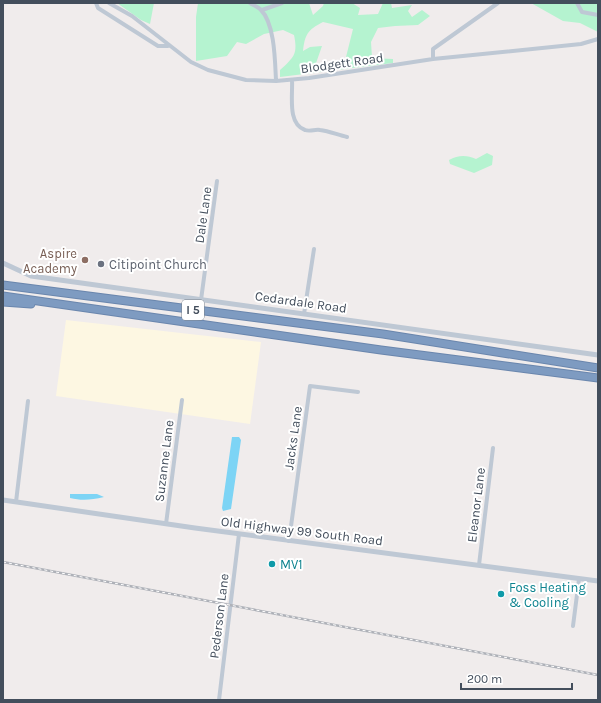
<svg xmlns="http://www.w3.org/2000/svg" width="601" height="703" viewBox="0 0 601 703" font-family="Karla,sans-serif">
	<rect width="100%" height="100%" fill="#f0ecec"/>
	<path fill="#fdf7e2" d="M66 320 261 342 250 424 56 396Z"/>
	<path fill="#b5f3d0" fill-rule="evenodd" d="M117 3H154L150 24 141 20Z
		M198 3H309L313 15 323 6 324 3H352L360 8 358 15 378 14 383 3H391L392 8 412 5 408 11 412 17 422 10 430 16 418 25 395 26 378 28 371 42 372 58 393 59V63L280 77V70C294 57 298 54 294 35L283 30 264 34 246 44 237 42 227 56 196 61V17ZM323 22 353 29 345 61 315 66 322 46 310 47 303 51C305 35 307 30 323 22Z
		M531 3H598V32L580 23 563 21Z
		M487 153 493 156 492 165 474 173 450 164 449 160C458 155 467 155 476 159Z"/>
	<path fill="#7dd4f5" d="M232 437H239L241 440 231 509 223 511 222 508Z
		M70 494H97L104 497C91 500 82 501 70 498Z"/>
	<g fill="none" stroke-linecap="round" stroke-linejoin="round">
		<defs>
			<path id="motorway" d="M3 285 383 334 598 368
				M3 296 381 350 598 378
				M3 302 31 304"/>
		</defs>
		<use href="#motorway" stroke="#6a86ad" stroke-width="9"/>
		<path stroke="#bec8d4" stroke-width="4" d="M96 3 98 8 158 46H168
			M109 3 132 16 191 62 208 70 246 80 276 81 309 78 433 59 581 44 598 39
			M250 3C253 5 258 7 261 10 275 24 275 62 276 81
			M577 3 582 12 598 15
			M262 10 282 3
			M433 59V49L498 3
			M292 80C293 95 287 124 305 130 310 132 315 129 320 130 329 131 338 135 347 137
			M201 300 217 181
			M304 314 314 249
			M16 502 28 401
			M166 524 182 400
			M289 541 310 386 358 392
			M479 565 493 448
			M573 626 579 579
			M219 700 239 534"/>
		<path stroke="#bec8d4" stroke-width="5" d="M3 263 31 276 598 355
			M3 500 195 528 598 581"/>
		<use href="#motorway" stroke="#7e9bc1" stroke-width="7"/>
		<defs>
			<path id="rail" d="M3 562 598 675"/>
		</defs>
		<use href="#rail" stroke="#aeb1b8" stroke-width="2.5"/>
		<use href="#rail" stroke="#fff" stroke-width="1" stroke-dasharray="3" stroke-linecap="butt"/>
	</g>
	<circle fill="#8d6e63" stroke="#fff" stroke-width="1.5" cx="85" cy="260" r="4"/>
	<circle fill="#6b7280" stroke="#fff" stroke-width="1.5" cx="101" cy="264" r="4"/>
	<g fill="#0f9aa8" stroke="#fff" stroke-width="1.5">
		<circle cx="272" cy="564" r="4"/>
		<circle cx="501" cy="594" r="4"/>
	</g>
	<g text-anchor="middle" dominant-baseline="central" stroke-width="4" stroke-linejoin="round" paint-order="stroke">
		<rect fill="#fff" stroke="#7b838d" stroke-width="1" x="182" y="300" width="22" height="20" rx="3"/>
		<g font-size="12" font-weight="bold" fill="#434e5c">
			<text x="193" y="310">I 5</text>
		</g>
		<g font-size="13" fill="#434e5c" stroke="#fff">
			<text transform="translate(342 63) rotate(-8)">Blodgett Road</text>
			<text transform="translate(203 215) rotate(-82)">Dale Lane</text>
			<text transform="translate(301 302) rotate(8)">Cedardale Road</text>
			<text transform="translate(293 438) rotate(-82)">Jacks Lane</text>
			<text transform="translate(164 461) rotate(-83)">Suzanne Lane</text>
			<text transform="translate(476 505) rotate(-83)">Eleanor Lane</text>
			<text transform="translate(302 531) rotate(7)">Old Highway 99 South Road</text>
			<text transform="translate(219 616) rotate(-83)">Pederson Lane</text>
		</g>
		<g font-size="13" fill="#785e54" stroke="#fff" text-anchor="end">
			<text x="77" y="253">Aspire<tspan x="77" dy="15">Academy</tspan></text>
		</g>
		<g font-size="13" fill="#5b616d" stroke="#fff" text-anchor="start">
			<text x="109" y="264">Citipoint Church</text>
		</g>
		<g font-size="13" fill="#0d838f" stroke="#fff" text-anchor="start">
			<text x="280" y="564">MV1</text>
			<text x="509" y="587">Foss Heating<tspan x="509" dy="15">&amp; Cooling</tspan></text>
		</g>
	</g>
	<rect width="601" height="703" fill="none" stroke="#434e5c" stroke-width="8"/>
	<path d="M461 683v6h111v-6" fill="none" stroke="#434e5c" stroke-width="2"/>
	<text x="467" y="683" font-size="12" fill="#434e5c" stroke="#ffffff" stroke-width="3" paint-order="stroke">200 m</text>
</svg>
